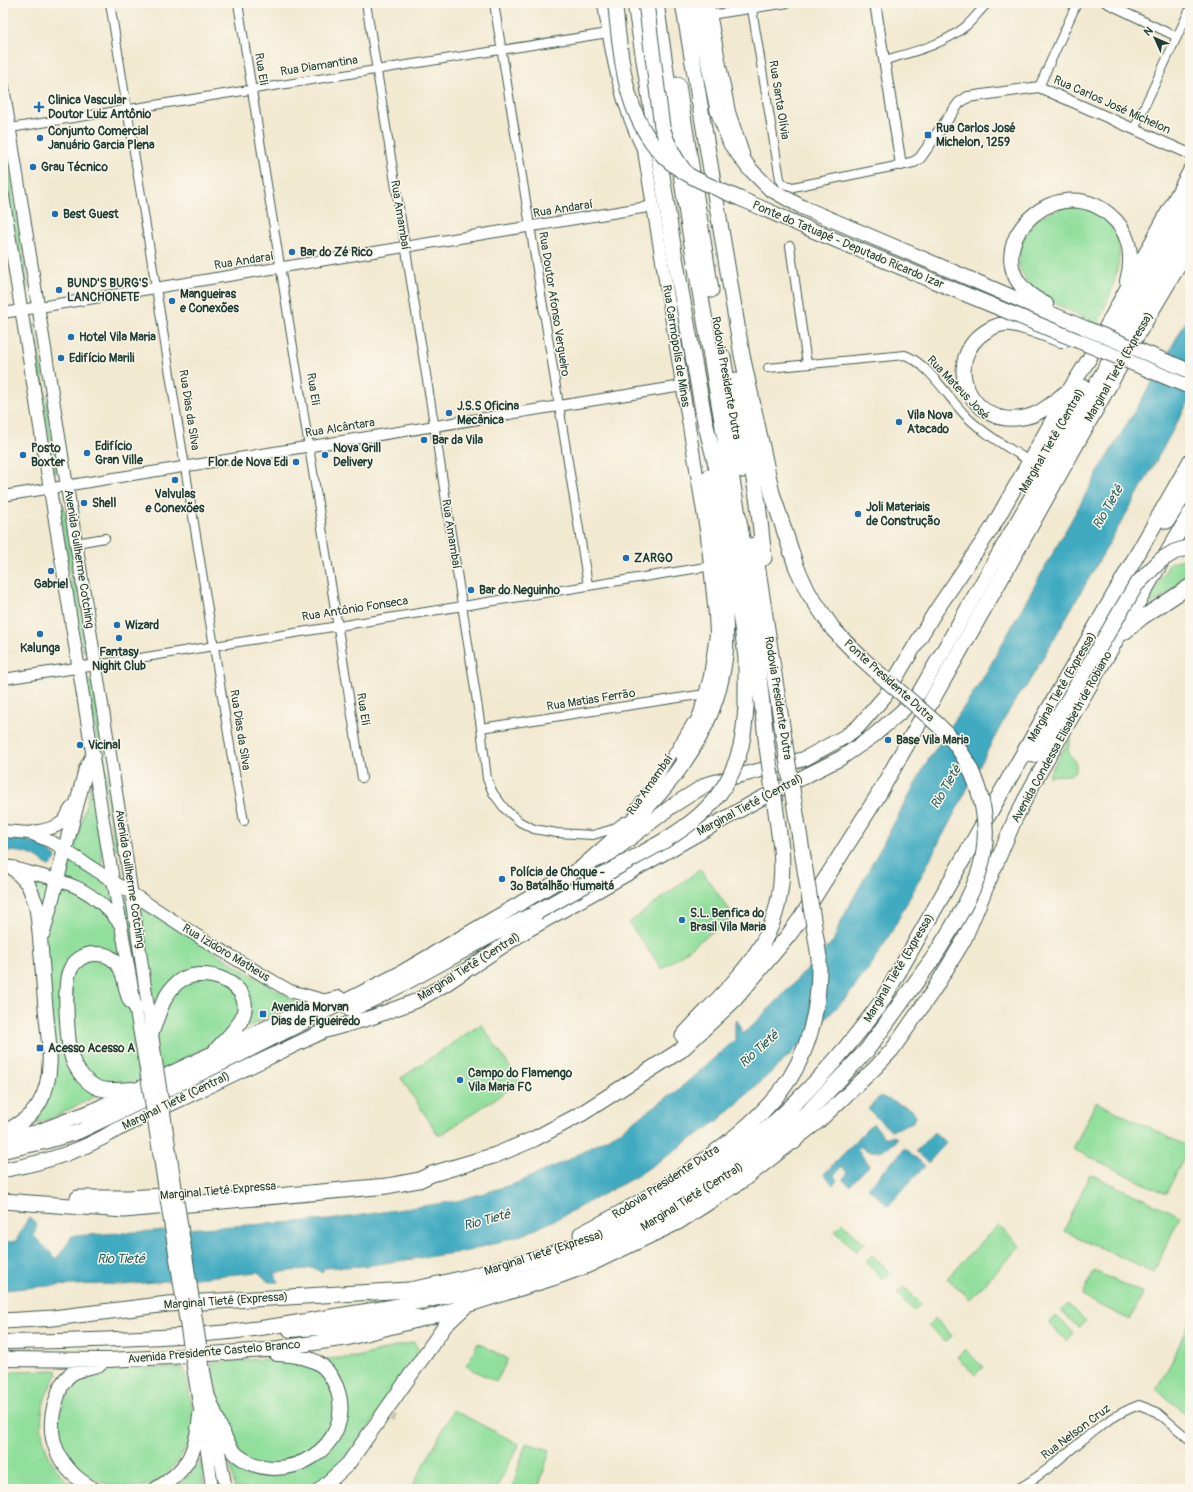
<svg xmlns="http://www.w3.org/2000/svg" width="1193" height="1492" viewBox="0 0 1193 1492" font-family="Pangolin,sans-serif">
	<rect width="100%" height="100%" fill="#fbf7ec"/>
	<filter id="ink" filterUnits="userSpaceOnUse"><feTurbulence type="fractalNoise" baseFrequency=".025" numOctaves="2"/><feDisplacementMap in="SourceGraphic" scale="8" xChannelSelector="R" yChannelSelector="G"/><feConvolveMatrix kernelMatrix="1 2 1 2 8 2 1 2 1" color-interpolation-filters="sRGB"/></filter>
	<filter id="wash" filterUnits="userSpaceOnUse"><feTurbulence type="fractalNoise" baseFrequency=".012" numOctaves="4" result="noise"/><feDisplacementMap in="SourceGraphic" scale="16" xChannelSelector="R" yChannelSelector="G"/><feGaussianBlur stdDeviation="0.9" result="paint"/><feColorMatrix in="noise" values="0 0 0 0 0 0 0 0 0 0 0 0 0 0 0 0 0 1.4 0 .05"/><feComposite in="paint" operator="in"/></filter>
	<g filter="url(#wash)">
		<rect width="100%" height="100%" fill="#f2e9d1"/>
		<path fill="#92df9d" stroke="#588e68" d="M3 128 28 288H24C16 235 3 182 3 128Z
			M1063 207C1070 207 1078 207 1085 208 1090 209 1096 213 1101 216 1138 238 1109 295 1098 325L1035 293 1030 287 1019 267 1020 243 1037 218Z
			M30 324H34L58 472 54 473Z
			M64 505 87 650 83 651 59 506Z
			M1190 556V581L1144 608 1170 563Z
			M92 680 119 849 115 850 87 681Z
			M1071 736 1068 751 1076 764V770L1070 775 1048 776Z
			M92 781 101 846 104 885 285 995 295 1000 310 1001 276 1013 163 1069 94 1097 50 1119 30 1125 3 1130 27 1114 49 1085 32 879 64 889Z
			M700 869 734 916 662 969 629 923Z
			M481 1024 520 1082 439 1136 401 1078Z
			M1096 1102 1189 1147 1166 1194 1073 1149Z
			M1090 1174 1180 1216 1154 1272 1064 1231Z
			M843 1223 864 1243 856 1252 835 1231Z
			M998 1225 1020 1246 970 1299 947 1278Z
			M873 1255 890 1273 883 1280 866 1262Z
			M1094 1271 1143 1293 1130 1320 1082 1296Z
			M904 1287 921 1304 914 1311 897 1293Z
			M1068 1304 1086 1321 1079 1328 1061 1311Z
			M1056 1316 1074 1333 1067 1341 1049 1324Z
			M935 1318 952 1336 945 1342 928 1325Z
			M1190 1320V1417L1156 1389 1172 1361Z
			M414 1342 421 1354C400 1382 339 1476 311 1487 294 1492 254 1489 235 1489L211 1363 263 1359 286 1360 317 1366 325 1359 357 1357Z
			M478 1343 508 1359 496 1382 466 1366Z
			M965 1349 983 1367 975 1375 957 1357Z
			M109 1368H184C187 1385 196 1415 193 1431 191 1440 186 1448 181 1456 177 1463 171 1471 164 1477 156 1484 144 1487 133 1487 90 1489 43 1454 62 1407 70 1385 87 1374 109 1368Z
			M56 1370 58 1374C29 1413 40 1459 75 1489H3L4 1380 10 1374 15 1371Z
			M453 1410 519 1444 496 1489H411Z
			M526 1443 550 1450 538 1489H527L513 1485Z
			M201 1460 204 1489H174L196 1468Z"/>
		<path fill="#41aac1" stroke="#30747a" d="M1190 314V399L1140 490 1026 687 1020 692 1005 718 892 931 872 964 848 996 790 1055 719 1120 637 1176 553 1221 525 1234 468 1251 364 1266 324 1268 322 1273 314 1268 275 1273 278 1282H269L258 1272 123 1285 99 1284 48 1286 3 1290V1243L16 1241 28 1218 37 1223 34 1236 57 1259 72 1236 329 1220 457 1201 517 1183 568 1160 620 1131 679 1089 735 1040V1022L737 1020 743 1034 775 1003 834 940 839 925 927 762 983 678 1101 467 1148 389Z
			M3 838C27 840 36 839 56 857 55 861 53 865 48 866 32 852 24 852 3 851Z
			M880 1096 913 1110 915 1116 913 1122 891 1131 868 1109Z
			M872 1124H874L882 1134V1137H889L893 1135 897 1138C891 1150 878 1153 866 1150 863 1149 861 1147 858 1146L857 1148 869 1166 850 1185 843 1180 847 1173 843 1167H841L834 1175 837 1181 833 1185 824 1174Z
			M934 1132 946 1143 928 1163 916 1151Z
			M905 1148 925 1166 888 1206 868 1188Z"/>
	</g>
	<g filter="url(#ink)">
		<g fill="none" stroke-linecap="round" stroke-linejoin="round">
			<path stroke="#c8c7b2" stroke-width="8" stroke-dasharray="8 4" stroke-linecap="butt" d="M392 1417 395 1419"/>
			<defs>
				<path id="minor" d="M110 3 231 752 244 821
					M238 3 362 778
					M366 3 436 436 481 728 487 779 493 793 505 809 520 822 534 829 557 833 593 835 613 829 624 821
					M494 3 588 585
					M1106 3 1177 37
					M752 9 780 179 783 184 793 187 901 165
					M710 15 788 3
					M885 60C913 52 943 45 966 26 974 19 980 10 988 3
					M1039 87 1077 3
					M10 128 608 33
					M1134 129 1190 9
					M790 246 807 364
					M768 368 905 355C929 364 949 399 967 417 985 435 1008 447 1029 461
					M76 543 105 538
					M96 665 712 566
					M481 728 705 694
					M634 810 658 778 691 723
					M1017 1489C1061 1466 1092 1422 1139 1405L1157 1412 1190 1440"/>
				<path id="tertiary" d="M875 3 901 165 914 162 920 158 959 103 968 97 1039 87 1190 154
					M3 313 654 206
					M3 496 682 386
					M3 679 96 665"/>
				<path id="secondary" d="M604 3C611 54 621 105 644 151L707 536 715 615 716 634 710 676 700 713 681 755
					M708 3 729 112 743 154
					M3 87 124 842 155 1055
					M3 196 107 845 144 1057
					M3 831 30 833 54 843 199 937 276 983 290 991 326 1001
					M30 833C41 830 58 829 65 819 69 813 68 809 75 805
					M3 865C54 881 85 878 120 924
					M204 1371 226 1489
					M194 1373 209 1464 212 1489"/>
				<path id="trunk" d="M749 168 770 189 802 207 1085 328
					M1046 304C959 263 1055 156 1116 221 1131 237 1133 261 1127 281
					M1065 340H1061C1046 335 1026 326 1011 324 1003 323 995 326 988 330 938 360 972 431 1026 417 1041 414 1053 402 1065 393
					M1106 348 1190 194
					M1028 483 1084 387
					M1124 633 1143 617 1190 586
					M43 933 86 769 93 755
					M350 1010C412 983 468 946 529 916
					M152 1032C158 1016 163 995 177 983 200 963 258 983 242 1018 237 1030 223 1041 215 1051
					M132 1089C120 1090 105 1092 94 1086 85 1081 78 1071 74 1063 67 1049 63 983 70 970 74 961 84 954 94 954 100 954 106 954 111 958 126 968 123 984 129 998 130 1002 134 1005 137 1008
					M3 1133C17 1125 32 1117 40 1102 57 1071 47 1034 45 1001 42 968 41 936 36 904L28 884 13 868
					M3 1139 37 1132 92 1111 293 1015 326 1001 339 998
					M3 1151 44 1142 78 1132 237 1056 399 974 584 866 610 854 672 806 707 784 804 759 846 736 858 727 885 696 935 612 992 528 1070 389 1089 359 1190 171
					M3 1170C44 1163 81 1152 116 1130L324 1031 370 1018 416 1001 444 985 524 932 756 801 841 758 873 736 901 712 919 693 1190 220
					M290 1330 353 1325 408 1314 415 1315
					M3 1342C78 1341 154 1339 229 1332 267 1328 303 1321 341 1315 433 1301 528 1283 613 1244 668 1218 719 1184 767 1147
					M3 1359 107 1360 171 1357 265 1350 348 1338 430 1317 557 1277 587 1266 679 1222 742 1181 819 1121 875 1068 892 1050 933 991 964 940 1015 819 1033 784 1190 513
					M208 1397C217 1416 222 1439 236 1454 281 1492 360 1447 336 1386 332 1377 327 1368 318 1363 306 1356 290 1355 277 1354
					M93 1489C58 1469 43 1436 57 1398 60 1388 63 1380 71 1374 79 1369 91 1367 100 1364
					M156 1489C188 1471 196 1452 200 1416
					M321 1489 348 1464 445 1326 464 1308"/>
				<path id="motorway" d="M635 3 674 252 705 422 720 481 743 634 746 658V707
					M656 3 688 221 745 556 767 747
					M683 3 742 355 772 493 796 566 808 592 833 629
					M697 3 718 111 731 144 749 168
					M678 85 711 290
					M723 357 742 470
					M737 380 758 503 764 558
					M1167 521 1190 485
					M754 545 784 739
					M1034 755 1060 714
					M584 866C650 808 715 748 725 655 727 637 725 618 724 600 721 559 715 518 709 477
					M683 1036C739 975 789 940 781 848
					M794 1142 800 1130 810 1120
					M767 1147 809 1111 867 1050 934 957
					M78 1198H128L180 1195
					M3 1201 124 1210 387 1186 419 1180 432 1174 496 1155 534 1139 581 1114 681 1050 735 999 788 936 801 918 877 797 1007 568 1137 335 1190 246
					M581 1234C645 1202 751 1139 790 1078 813 1041 820 1000 819 957
					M3 1321 53 1318 168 1304 409 1290C448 1283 486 1273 524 1262 547 1255 573 1248 595 1238 714 1187 807 1105 882 1001L1190 462"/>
			</defs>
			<use href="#minor" stroke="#3f574c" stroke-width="10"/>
			<use href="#tertiary" stroke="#3f574c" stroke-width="12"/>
			<use href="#secondary" stroke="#3f574c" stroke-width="14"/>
			<use href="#trunk" stroke="#3f574c" stroke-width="16"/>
			<use href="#motorway" stroke="#3f574c" stroke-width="17"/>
			<use href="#minor" stroke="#fff" stroke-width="8"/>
			<use href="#tertiary" stroke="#fff" stroke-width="10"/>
			<use href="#secondary" stroke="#fff" stroke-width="12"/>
			<use href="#trunk" stroke="#fff" stroke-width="14"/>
			<use href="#motorway" stroke="#fff" stroke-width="15"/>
			<defs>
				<path id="secondary-bridge" d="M155 1055 204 1371
					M144 1057 194 1373"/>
				<path id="trunk-bridge" d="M615 3C621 57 623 114 663 156 684 177 714 187 741 199 769 211 797 224 826 236 947 287 1068 337 1190 387
					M1085 328 1190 371"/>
				<path id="motorway-bridge" d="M646 3 662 127C667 144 673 157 685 172
					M833 629C865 665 903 693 938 725 956 741 968 761 976 783 1002 854 970 898 934 957
					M1060 714 1136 585 1161 560 1174 552 1190 547
					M784 739 819 957
					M767 747 781 848
					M537 912C568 895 599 877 630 860 681 832 726 808 741 746 744 733 745 720 746 707"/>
			</defs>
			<use href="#secondary-bridge" stroke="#3f574c" stroke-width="14" stroke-linecap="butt"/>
			<use href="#trunk-bridge" stroke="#3f574c" stroke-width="16" stroke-linecap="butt"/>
			<use href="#motorway-bridge" stroke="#3f574c" stroke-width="17" stroke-linecap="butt"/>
			<use href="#secondary-bridge" stroke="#fff" stroke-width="12"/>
			<use href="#trunk-bridge" stroke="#fff" stroke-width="14"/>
			<use href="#motorway-bridge" stroke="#fff" stroke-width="15"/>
		</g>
	</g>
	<g fill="#1f6fb2" stroke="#fbf7ec" stroke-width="1.5">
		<path d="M37 101h4v4h4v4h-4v4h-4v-4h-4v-4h4z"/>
		<rect x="924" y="131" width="8" height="8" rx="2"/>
		<circle cx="40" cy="138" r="4"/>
		<circle cx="33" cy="167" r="4"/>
		<circle cx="55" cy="214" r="4"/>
		<circle cx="292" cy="252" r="4"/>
		<circle cx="59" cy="290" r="4"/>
		<circle cx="172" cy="301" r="4"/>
		<circle cx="71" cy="337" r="4"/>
		<circle cx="61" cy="358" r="4"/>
		<circle cx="449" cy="413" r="4"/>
		<circle cx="899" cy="422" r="4"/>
		<circle cx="424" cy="440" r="4"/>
		<circle cx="87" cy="453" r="4"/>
		<circle cx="23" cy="455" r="4"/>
		<circle cx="325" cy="455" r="4"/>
		<circle cx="296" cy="462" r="4"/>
		<circle cx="175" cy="480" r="4"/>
		<circle cx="84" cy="503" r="4"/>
		<circle cx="858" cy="514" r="4"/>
		<circle cx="626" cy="558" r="4"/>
		<circle cx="51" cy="571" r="4"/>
		<circle cx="471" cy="590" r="4"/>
		<circle cx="117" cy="625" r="4"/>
		<circle cx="40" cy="634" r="4"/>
		<circle cx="119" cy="638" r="4"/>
		<circle cx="888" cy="740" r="4"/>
		<circle cx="80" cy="745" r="4"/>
		<circle cx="502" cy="879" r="4"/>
		<circle cx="682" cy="920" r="4"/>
		<rect x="259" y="1010" width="8" height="8" rx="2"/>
		<rect x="36" y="1044" width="8" height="8" rx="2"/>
		<circle cx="460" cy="1080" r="4"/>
	</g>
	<g text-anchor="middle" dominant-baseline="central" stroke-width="3" stroke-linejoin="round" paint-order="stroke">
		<g font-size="12" fill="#1f3d34" stroke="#fbf7ec">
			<text transform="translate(319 66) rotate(-9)">Rua Diamantina</text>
			<text transform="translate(261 69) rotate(81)">Rua Eli</text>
			<text transform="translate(779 100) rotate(81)">Rua Santa Olívia</text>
			<text transform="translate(1112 105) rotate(24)">Rua Carlos José Michelon</text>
			<text transform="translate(563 209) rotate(-9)">Rua Andaraí</text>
			<text transform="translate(400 215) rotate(81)">Rua Amambaí</text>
			<text transform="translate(848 245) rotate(23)">Ponte do Tatuapé - Deputado Ricardo Izar</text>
			<text transform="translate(244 261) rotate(-9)">Rua Andaraí</text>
			<text transform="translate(554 304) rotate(81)">Rua Doutor Afonso Vergueiro</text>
			<text transform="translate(676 346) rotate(81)">Rua Carmópolis de Minas</text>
			<text transform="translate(1119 367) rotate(-60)">Marginal Tietê (Expressa)</text>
			<text transform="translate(726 378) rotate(80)">Rodovia Presidente Dutra</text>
			<text transform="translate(958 388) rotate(46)">Rua Mateus José</text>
			<text transform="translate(313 389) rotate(81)">Rua Eli</text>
			<text transform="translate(189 410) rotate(81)">Rua Dias da Silva</text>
			<text transform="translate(340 428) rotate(-9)">Rua Alcântara</text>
			<text transform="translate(1052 441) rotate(-60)">Marginal Tietê (Central)</text>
			<text transform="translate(451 534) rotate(81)">Rua Amambaí</text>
			<text transform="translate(79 559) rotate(81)">Avenida Guilherme Cotching</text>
			<text transform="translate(355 609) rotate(-9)">Rua Antônio Fonseca</text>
			<text transform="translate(889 681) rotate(42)">Ponte Presidente Dutra</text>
			<text transform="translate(1062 687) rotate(-60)">Marginal Tietê (Expressa)</text>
			<text transform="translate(778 698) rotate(81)">Rodovia Presidente Dutra</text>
			<text transform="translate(591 700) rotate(-9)">Rua Matias Ferrão</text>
			<text transform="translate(363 709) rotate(81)">Rua Eli</text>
			<text transform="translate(240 730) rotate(81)">Rua Dias da Silva</text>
			<text transform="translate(1062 737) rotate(-61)">Avenida Condessa Elisabeth de Robiano</text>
			<text transform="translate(650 785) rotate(-55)">Rua Amambaí</text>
			<text transform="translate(750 805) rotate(-28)">Marginal Tietê (Central)</text>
			<text transform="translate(130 879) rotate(81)">Avenida Guilherme Cotching</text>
			<text transform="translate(226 953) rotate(31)">Rua Izidoro Matheus</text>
			<text transform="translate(469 967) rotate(-32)">Marginal Tietê (Central)</text>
			<text transform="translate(899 968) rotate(-59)">Marginal Tietê (Expressa)</text>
			<text transform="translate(176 1101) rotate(-26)">Marginal Tietê (Central)</text>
			<text transform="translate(666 1182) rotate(-33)">Rodovia Presidente Dutra</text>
			<text transform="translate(218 1191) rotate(-5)">Marginal Tietê Expressa</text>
			<text transform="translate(692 1197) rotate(-32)">Marginal Tietê (Central)</text>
			<text transform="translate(544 1253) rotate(-18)">Marginal Tietê (Expressa)</text>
			<text transform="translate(226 1301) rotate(-4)">Marginal Tietê (Expressa)</text>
			<text transform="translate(214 1352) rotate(-5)">Avenida Presidente Castelo Branco</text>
			<text transform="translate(1076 1432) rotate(-37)">Rua Nelson Cruz</text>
		</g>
		<g font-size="12" font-weight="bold" fill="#1f3d34" stroke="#fbf7ec" text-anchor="start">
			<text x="48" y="100">Clinica Vascular<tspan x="48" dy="14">Doutor Luiz Antônio</tspan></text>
			<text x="936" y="128">Rua Carlos José<tspan x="936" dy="14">Michelon, 1259</tspan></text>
			<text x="48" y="131">Conjunto Comercial<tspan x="48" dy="14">Januário Garcia Plena</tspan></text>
			<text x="41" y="167">Grau Técnico</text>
			<text x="63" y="214">Best Guest</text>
			<text x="300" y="252">Bar do Zé Rico</text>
			<text x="67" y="283">BUND'S BURG'S<tspan x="67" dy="14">LANCHONETE</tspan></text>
			<text x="180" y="294">Mangueiras<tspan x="180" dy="14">e Conexões</tspan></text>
			<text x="79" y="337">Hotel Vila Maria</text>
			<text x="69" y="358">Edifício Marili</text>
			<text x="457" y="406">J.S.S Oficina<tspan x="457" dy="14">Mecânica</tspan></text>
			<text x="907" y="415">Vila Nova<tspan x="907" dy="14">Atacado</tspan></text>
			<text x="432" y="440">Bar da Vila</text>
			<text x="95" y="446">Edifício<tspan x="95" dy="14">Gran Ville</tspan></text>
			<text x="31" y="448">Posto<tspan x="31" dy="14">Boxter</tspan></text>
			<text x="333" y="448">Nova Grill<tspan x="333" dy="14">Delivery</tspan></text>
			<text x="288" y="462" text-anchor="end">Flor de Nova Edi</text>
			<text x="175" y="494" text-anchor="middle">Valvulas<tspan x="175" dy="14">e Conexões</tspan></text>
			<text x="92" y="503">Shell</text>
			<text x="866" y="507">Joli Materiais<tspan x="866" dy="14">de Construção</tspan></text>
			<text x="634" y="558">ZARGO</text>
			<text x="51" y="584" text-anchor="middle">Gabriel</text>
			<text x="479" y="590">Bar do Neguinho</text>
			<text x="125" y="625">Wizard</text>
			<text x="40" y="648" text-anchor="middle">Kalunga</text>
			<text x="119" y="652" text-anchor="middle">Fantasy<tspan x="119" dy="14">Nighit Club</tspan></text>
			<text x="896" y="740">Base Vila Maria</text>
			<text x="88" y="745">Vicinal</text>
			<text x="510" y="872">Polícia de Choque -<tspan x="510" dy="14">3º Batalhão Humaitá</tspan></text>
			<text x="690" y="913">S.L. Benfica do<tspan x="690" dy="14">Brasil Vila Maria</tspan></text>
			<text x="271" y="1007">Avenida Morvan<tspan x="271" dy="14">Dias de Figueiredo</tspan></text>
			<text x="48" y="1048">Acesso Acesso A</text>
			<text x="468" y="1073">Campo do Flamengo<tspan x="468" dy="14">Vila Maria FC</tspan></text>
		</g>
		<g font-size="13" font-style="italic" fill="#295e5e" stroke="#fbf7ec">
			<text transform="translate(1108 507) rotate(-60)">Rio Tietê</text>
			<text transform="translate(946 787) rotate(-60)">Rio Tietê</text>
			<text transform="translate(759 1049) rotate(-42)">Rio Tietê</text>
			<text transform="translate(487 1220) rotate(-15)">Rio Tietê</text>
			<text x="121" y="1259">Rio Tietê</text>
		</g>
	</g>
	<rect width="1193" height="1492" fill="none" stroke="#fbf7ec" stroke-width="16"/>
	<g transform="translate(1155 38) rotate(315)" stroke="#fbf7ec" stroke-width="3" paint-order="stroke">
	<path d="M0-3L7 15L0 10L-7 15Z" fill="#1f3d34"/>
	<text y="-6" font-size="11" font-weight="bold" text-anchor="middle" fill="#1f3d34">N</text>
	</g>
</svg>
